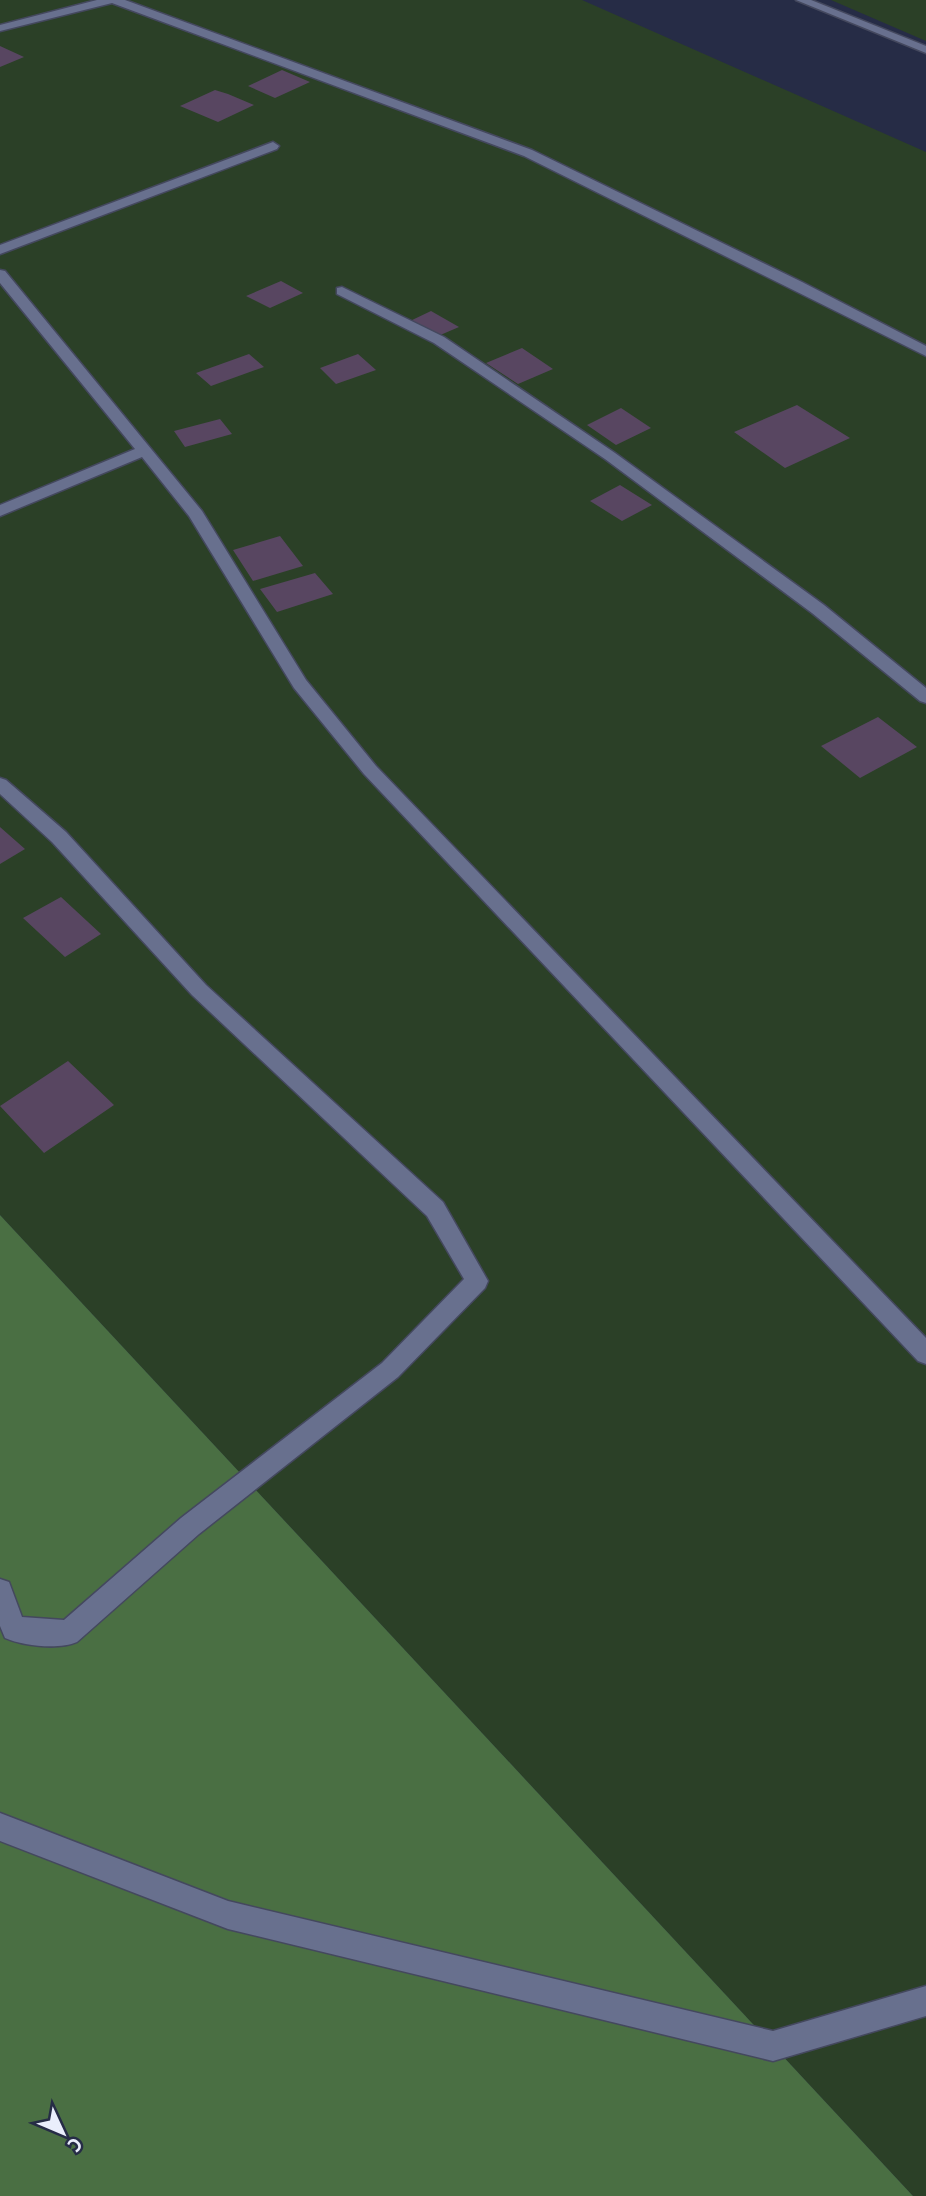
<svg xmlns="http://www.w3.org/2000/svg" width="926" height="2196" viewBox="0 0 926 2196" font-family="'PT Sans',sans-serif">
	<rect width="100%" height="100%" fill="#262c46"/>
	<path fill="#2b4027" d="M0 0H582L926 152V2196H913L0 1215Z
		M831 0H926V41Z"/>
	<path fill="#4a6f43" d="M0 1215 913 2196H0Z"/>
	<path fill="#584661" d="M0 46 24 57 0 67Z
		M282 70 310 82 275 98 248 86Z
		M215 90 228 94 254 105 218 122 180 106Z
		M281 281 303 293 270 308 246 296Z
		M431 311 459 327 438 336 410 321Z
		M522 348 553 369 518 384 486 363Z
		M249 354 264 367 211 386 196 373Z
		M358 354 376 370 336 384 320 368Z
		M797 405 850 438 785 468 734 432Z
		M621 408 651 428 616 445 587 425Z
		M220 419 232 434 185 447 174 431Z
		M620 485 652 505 622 521 590 501Z
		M280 536 303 566 253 581 233 550Z
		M315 573 333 594 277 612 260 589Z
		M878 717 917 747 860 778 821 746Z
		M0 827 25 849 0 864Z
		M61 897 101 934 65 957 23 918Z
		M68 1061 114 1105 44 1153 0 1106Z"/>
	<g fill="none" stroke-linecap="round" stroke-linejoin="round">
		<defs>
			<path id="lane" d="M97 0H125L532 150 802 282 926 346V356L524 156 112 3 0 31V25Z
				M796 0H811L926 46V53Z
				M273 142 279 146 277 149 0 254V245Z
				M0 270 5 271 202 511 306 680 376 766 926 1338V1364L918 1361 364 774 294 688 189 516 142 457 0 516V505L135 449 0 283Z
				M342 287 444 337 615 453 824 605 926 688V703L920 701 812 613 605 459 434 343 337 294V288Z
				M0 778 6 780 66 832 206 985 443 1202 488 1281 485 1288 398 1377 199 1534 77 1642C59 1650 23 1646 5 1638L0 1626V1579L9 1582 22 1617 64 1620 181 1518 382 1363 464 1279 427 1216 192 995 52 842 0 794Z
				M0 1813 228 1901 773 2031 926 1986V2016L773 2061 228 1929 0 1841Z"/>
		</defs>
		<use href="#lane" stroke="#44485e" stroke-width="3"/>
		<use href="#lane" fill="#68708e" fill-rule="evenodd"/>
	</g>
	<g transform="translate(63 2133) rotate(134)" stroke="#262c46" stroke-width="5" paint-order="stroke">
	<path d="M0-5L12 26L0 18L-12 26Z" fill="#eaeefc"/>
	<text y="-10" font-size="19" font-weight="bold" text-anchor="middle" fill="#eaeefc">С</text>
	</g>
</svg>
